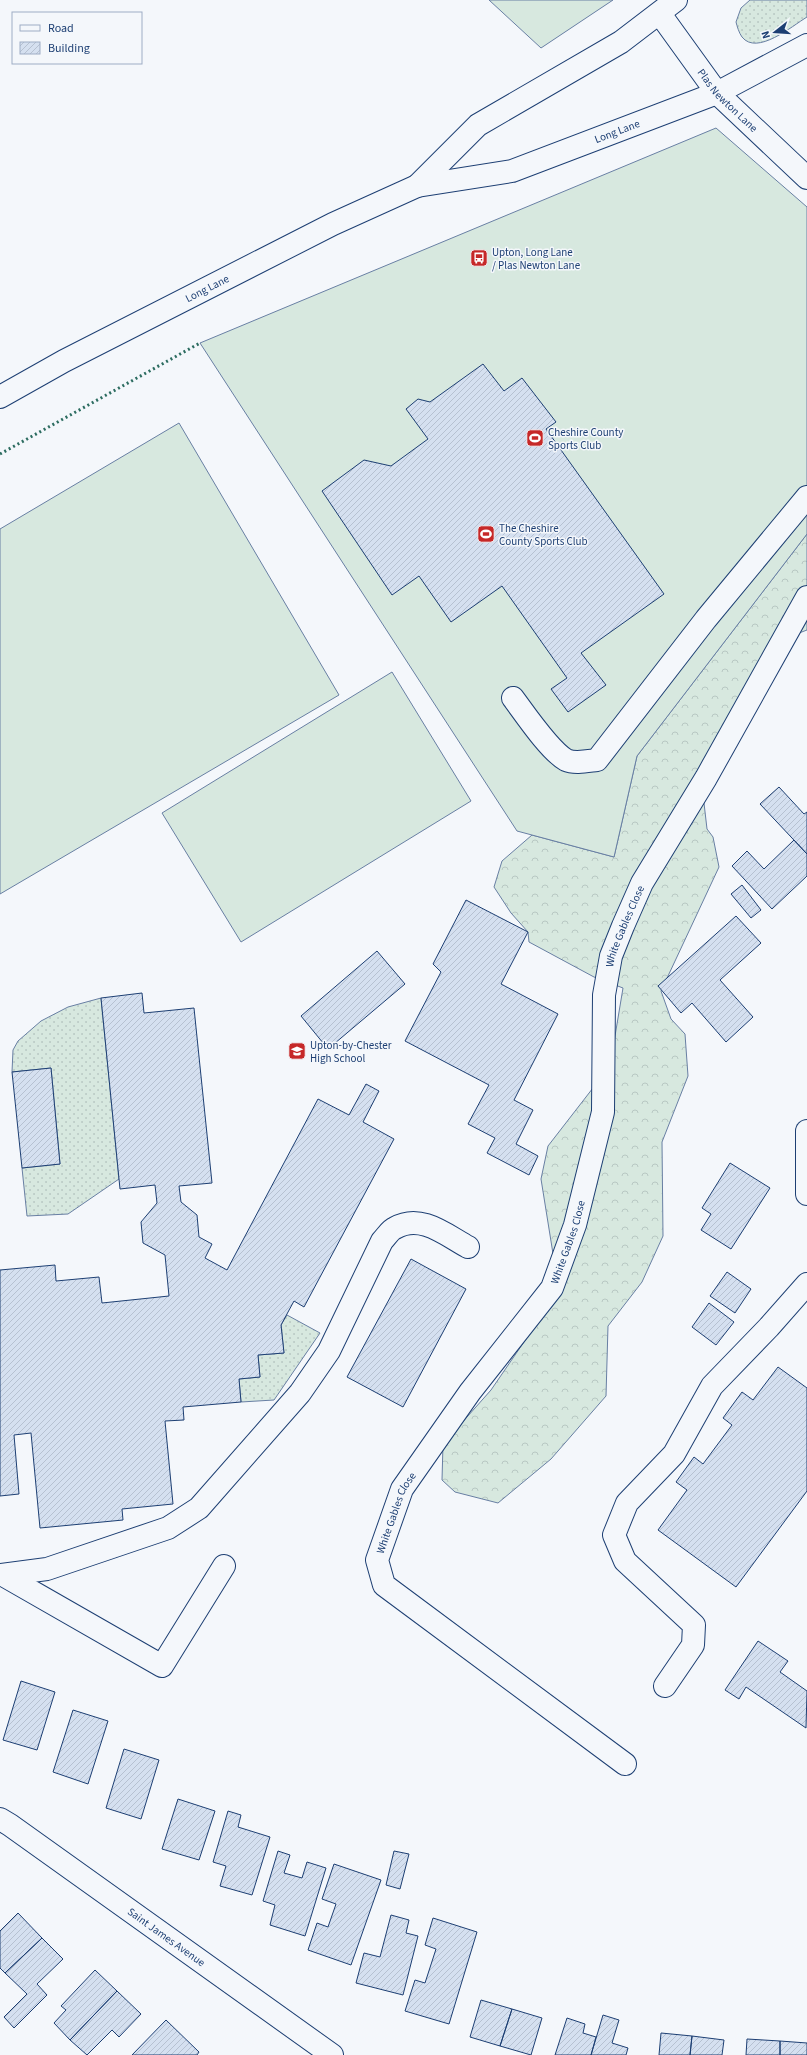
<svg xmlns="http://www.w3.org/2000/svg" width="807" height="2055" viewBox="0 0 807 2055" font-family="'Source Sans 3',sans-serif">
	<defs>
		<pattern id="grass-dots" width="8" height="8" patternUnits="userSpaceOnUse"><rect width="8" height="8" fill="#d7e8df"/><path d="M2 2h.1M6 6h.1" fill="none" stroke="#b8c8c3" stroke-width="1.8" stroke-linecap="round"/></pattern>
		<pattern id="forest-crowns" width="20" height="18" patternUnits="userSpaceOnUse"><rect width="20" height="18" fill="#d7e8df"/><path d="M2 6a3 3 0 1 1 6 0M12 15a3 3 0 1 1 6 0" fill="none" stroke="#b8c8c3"/></pattern>
		<pattern id="building-hatch" width="6" height="6" patternUnits="userSpaceOnUse"><rect width="6" height="6" fill="#d5e0f0"/><path d="M-1 1l2-2M0 6l6-6M5 7l2-2" fill="none" stroke="#b6c1d1"/></pattern>
	</defs>
	<rect width="100%" height="100%" fill="#f4f7fb"/>
	<path fill="url(#grass-dots)" stroke="#687fa3" d="M750 0H807V17C792 26 757 56 742 37 739 33 737 26 736 22L741 8Z
		M101 998 119 1179 68 1214 27 1216 22 1168 60 1164 51 1068 12 1072 13 1050 18 1041 41 1021 68 1007Z
		M287 1315 320 1333 274 1400 241 1402 239 1379 260 1377 258 1355 284 1353 281 1325Z"/>
	<path fill="url(#forest-crowns)" stroke="#687fa3" d="M807 534V630L778 641 701 777 707 829 713 837 719 867 661 991 671 1019 685 1034 688 1076 662 1142 663 1236 642 1282 608 1326 606 1396 551 1459 498 1503 455 1492 442 1480 443 1444 491 1390 559 1291 541 1179 548 1146 610 1066 623 988 594 977 529 942 528 932 511 913 494 887 502 861 532 835 614 857 637 756Z"/>
	<path fill="#d7e8df" stroke="#687fa3" d="M489 0H613L541 48Z
		M716 128 807 207V534L637 756 614 857 517 831 200 343Z
		M179 423 339 695 0 894V529Z
		M392 672 471 801 241 942 162 813Z"/>
	<path fill="url(#building-hatch)" stroke="#1d3f73" d="M483 364 504 391 522 378 556 422 546 429 664 594 581 653 606 685 568 712 551 689 567 678 502 586 451 622 419 576 392 595 322 491 364 460 391 466 428 439 406 409 418 399 430 402Z
		M779 787 804 814 807 812V854L760 804Z
		M794 840 807 854V876L772 909 732 866 747 851 764 869Z
		M742 885 761 910 751 918 731 894Z
		M466 900 528 932 501 984 558 1014 514 1100 533 1110 516 1144 538 1156 529 1175 487 1153 495 1138 468 1124 489 1085 405 1041 441 972 433 964Z
		M736 916 761 943 720 980 753 1017 726 1042 692 1003 681 1013 658 986Z
		M377 951 405 984 328 1049 301 1016Z
		M142 993 144 1013 194 1008 212 1183 179 1186 181 1202 197 1215 199 1237 212 1244 205 1258 227 1270 318 1099 349 1115 366 1084 379 1091 363 1122 394 1139 304 1307 294 1301 281 1325 284 1353 258 1355 260 1377 239 1379 241 1402 183 1407 184 1420 165 1421 173 1504 122 1509 123 1520 40 1528 31 1433 14 1435 19 1494 0 1496V1270L55 1265 56 1281 99 1277 102 1303 169 1296 165 1255 143 1243 141 1222 157 1203 155 1185 120 1189 101 998Z
		M51 1068 60 1164 22 1168 12 1072Z
		M730 1163 770 1188 731 1249 701 1230 711 1214 702 1208Z
		M411 1259 466 1289 403 1407 347 1377Z
		M727 1272 751 1289 735 1313 710 1296Z
		M709 1303 734 1322 716 1345 692 1327Z
		M778 1367 807 1388V1491L736 1587 658 1530 687 1490 676 1482 694 1457 703 1464 732 1425 723 1418 742 1392 753 1400Z
		M758 1641 788 1661 780 1672 807 1691 806 1728 746 1687 739 1699 725 1690Z
		M21 1681 55 1692 37 1750 3 1740Z
		M73 1710 108 1721 88 1784 53 1772Z
		M124 1749 159 1760 141 1819 106 1808Z
		M178 1799 215 1811 199 1860 162 1849Z
		M228 1811 241 1815 238 1827 270 1837 252 1895 220 1886 226 1866 213 1862Z
		M278 1851 290 1855 284 1873 302 1878 307 1862 326 1868 305 1936 270 1925 275 1905 263 1901Z
		M394 1851 409 1854 400 1889 386 1885Z
		M334 1864 381 1880 351 1965 308 1950 317 1923 328 1927 336 1904 322 1899Z
		M18 1913 42 1938 5 1973 0 1968V1931Z
		M391 1915 409 1920 406 1933 418 1936 403 1995 356 1983 364 1953 380 1957Z
		M433 1918 477 1932 449 2024 405 2011 415 1980 425 1983 436 1949 425 1945Z
		M42 1938 63 1959 37 1984 47 1995 14 2028 4 2017 27 1994 5 1973Z
		M95 1970 117 1991 70 2040 54 2023 66 2010 61 2006Z
		M117 1991 141 2014 119 2037 112 2030 87 2055 70 2040Z
		M481 2000 512 2009 500 2046 470 2037Z
		M512 2009 542 2018 531 2055 500 2046Z
		M603 2015 619 2020 612 2043 628 2048 626 2055H591Z
		M567 2018 585 2024 583 2033 596 2037 591 2055H555Z
		M166 2020 199 2052 197 2055H132Z
		M661 2033 692 2036 690 2055H659Z
		M692 2036 724 2040 722 2055H690Z
		M747 2039 780 2041V2055H746Z
		M780 2041 807 2043V2055H780Z"/>
	<g fill="none" stroke-linecap="round" stroke-linejoin="round">
		<defs>
			<g id="minor">
				<path id="s1" d="M660 14 717 93 807 178"/>
				<path d="M513 698C525 714 549 750 566 760 575 764 588 761 597 760L706 619 807 497"/>
				<path d="M807 1131V1194"/>
				<path d="M0 1575 47 1569 168 1528 199 1508 300 1393 329 1351 382 1241C386 1237 390 1230 395 1228 421 1213 446 1235 468 1247"/>
				<path d="M3 1575 162 1666 224 1566"/>
				<path d="M665 1686 693 1645 694 1625 625 1561 614 1535 627 1503 674 1454 712 1386 769 1327 807 1284"/>
				<path id="s2" d="M625 1764 384 1585 377 1560 402 1489 470 1392 552 1288 575 1225 603 1112 604 995 611 956 623 926 642 883 706 778 807 597"/>
				<path id="s3" d="M0 1819 10 1825 332 2055"/>
			</g>
			<g id="highway">
				<path d="M417 186 478 125 621 42 676 0"/>
				<path id="s4" d="M0 397 64 361 333 224 417 186 512 171 717 93 807 45"/>
			</g>
		</defs>
		<use href="#minor" stroke="#1d3f73" stroke-width="24"/>
		<use href="#highway" stroke="#1d3f73" stroke-width="24"/>
		<use href="#minor" stroke="#f4f7fb" stroke-width="22"/>
		<use href="#highway" stroke="#f4f7fb" stroke-width="22"/>
		<path stroke="#2c6c60" stroke-width="3" stroke-dasharray="2 3" stroke-linecap="butt" d="M0 454 200 343"/>
	</g>
	<defs>
		<symbol id="bus-square" viewBox="-11 -11 22 22"><rect x="-9" y="-9" width="18" height="18" rx="4" fill="#c62828" stroke="#f4f7fb"/><path d="M-5-6H5V4H4V6H2V4H-2V6H-4V4H-5ZM-3.5-4V0h7V-4ZM-3.5 1.2v1.5H-2V1.2ZM2 1.2v1.5H3.5V1.2Z" fill="#fff"/></symbol>
		<symbol id="stadium-square" viewBox="-11 -11 22 22"><rect x="-9" y="-9" width="18" height="18" rx="4" fill="#c62828" stroke="#f4f7fb"/><path d="M0-5a6.5 5 0 1 0 0 10a6.5 5 0 1 0 0-10ZM-3.5-1.8h7v3.6h-7Z" fill="#fff"/></symbol>
		<symbol id="school-square" viewBox="-11 -11 22 22"><rect x="-9" y="-9" width="18" height="18" rx="4" fill="#c62828" stroke="#f4f7fb"/><path d="M0-5L7-2L0 1L-7-2ZM-4 1L0 2.5L4 1V4Q0 6-4 4Z" fill="#fff"/></symbol>
	</defs>
	<g fill-rule="evenodd">
		<use href="#bus-square" x="469" y="248" width="20" height="20"/>
		<use href="#stadium-square" x="525" y="428" width="20" height="20"/>
		<use href="#stadium-square" x="476" y="524" width="20" height="20"/>
		<use href="#school-square" x="287" y="1041" width="20" height="20"/>
	</g>
	<g text-anchor="middle" dominant-baseline="central" stroke-width="3" stroke-linejoin="round" paint-order="stroke">
		<g font-size="11" fill="#1d3f73" stroke="#f4f7fb">
			<text stroke="none"><textPath href="#s1" startOffset="110">Plas Newton Lane</textPath></text>
			<text stroke="none"><textPath href="#s4" startOffset="676">Long Lane</textPath></text>
			<text stroke="none"><textPath href="#s4" startOffset="234">Long Lane</textPath></text>
			<text stroke="none"><textPath href="#s2" startOffset="1025">White Gables Close</textPath></text>
			<text stroke="none"><textPath href="#s2" startOffset="701">White Gables Close</textPath></text>
			<text stroke="none"><textPath href="#s2" startOffset="377">White Gables Close</textPath></text>
			<text stroke="none"><textPath href="#s3" startOffset="204">Saint James Avenue</textPath></text>
		</g>
		<g font-size="11" fill="#1d3f73" stroke="#f4f7fb" text-anchor="start">
			<text x="492" y="252">Upton, Long Lane<tspan x="492" dy="13">/ Plas Newton Lane</tspan></text>
			<text x="548" y="432">Cheshire County<tspan x="548" dy="13">Sports Club</tspan></text>
			<text x="499" y="528">The Cheshire<tspan x="499" dy="13">County Sports Club</tspan></text>
			<text x="310" y="1045">Upton-by-Chester<tspan x="310" dy="13">High School</tspan></text>
		</g>
	</g>
	<rect x="12" y="12" width="130" height="52" fill="#f4f7fb" stroke="#9eadc5"/>
	<rect x="20" y="25" width="20" height="6" fill="#f4f7fb" stroke="#9eadc5"/>
	<text x="48" y="32" font-size="12" fill="#1d3f73">Road</text>
	<rect x="20" y="42" width="20" height="12" fill="url(#building-hatch)" stroke="#9eadc5"/>
	<text x="48" y="52" font-size="12" fill="#1d3f73">Building</text>
	<g transform="translate(775 32) rotate(253)" stroke="#f4f7fb" stroke-width="3" paint-order="stroke">
	<path d="M0-3L7 15L0 10L-7 15Z" fill="#1d3f73"/>
	<text y="-6" font-size="11" font-weight="bold" text-anchor="middle" fill="#1d3f73">N</text>
	</g>
</svg>
